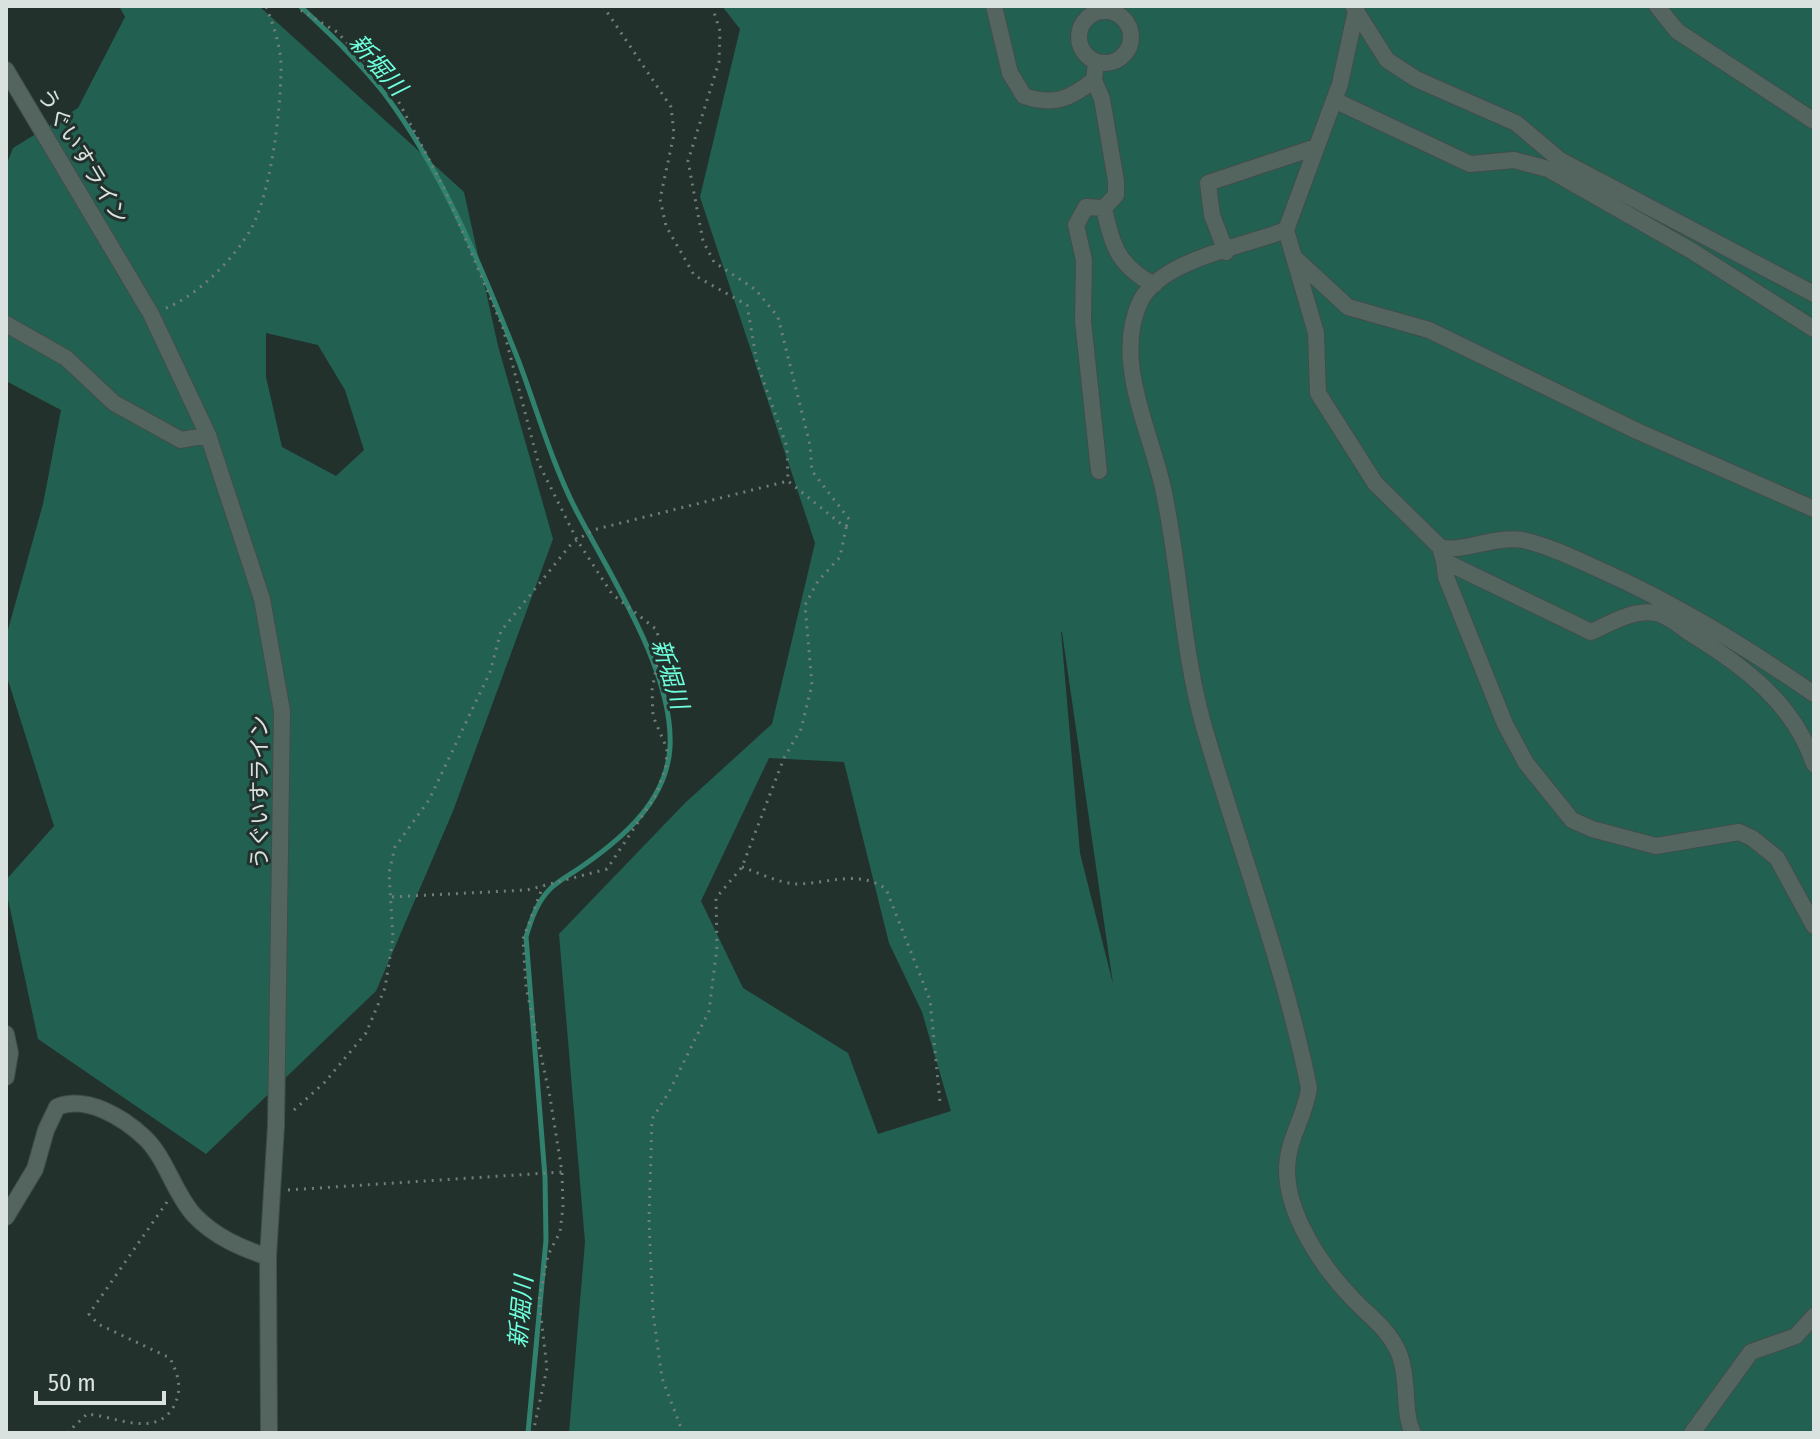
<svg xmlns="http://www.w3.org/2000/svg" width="1820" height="1439" viewBox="0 0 1820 1439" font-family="'Fira Sans Condensed','Noto Sans JP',sans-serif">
	<rect width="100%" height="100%" fill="#22312c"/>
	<path fill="#226152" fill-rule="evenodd" d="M119 6H259L464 192 498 346 553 539 453 811 376 991 206 1154 38 1039 6 890V880L54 826 7 677 6 637 43 504 61 410 6 381V166L13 148 78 108 125 17ZM266 333 318 345 345 390 364 450 336 476 282 447 266 377Z
		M722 6H1814V1433H569L585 1242 559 934 685 803 772 724 815 543 700 197 740 29ZM1061 631 1062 632 1113 984 1080 853ZM769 758 844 762 889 943 922 1012 951 1111 878 1134 848 1053 743 988 701 901Z"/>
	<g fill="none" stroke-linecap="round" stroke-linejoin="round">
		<path stroke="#31816f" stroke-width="5" d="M300 6C329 33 359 61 384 93 443 171 483 271 519 362 537 410 552 463 575 508 609 574 674 671 670 747 667 800 624 837 584 865 573 873 559 880 550 889 537 902 531 920 526 937L545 1177 546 1240 528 1433"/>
		<defs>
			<path id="minor" d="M994 6 1010 73 1024 96C1054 106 1070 99 1094 80L1096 62
				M1357 6 1340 84 1286 230 1316 333 1318 393 1375 483 1440 547 1444 561 1591 632C1611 623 1633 609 1656 613 1668 615 1682 628 1693 635 1745 667 1794 704 1814 764
				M1657 6 1677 31 1814 121
				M1354 8 1387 60 1416 79 1516 123 1560 160 1814 294
				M1079 37a26 26 0 1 1 52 0a26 26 0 1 1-52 0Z
				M6 70 151 314 208 435 262 599 282 711 276 1126 268 1257 269 1433
				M1094 80 1102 99 1116 181V195L1104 208C1112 247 1119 266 1154 285
				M1334 100 1470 164 1514 160 1548 169 1692 251 1814 329
				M1286 230C1245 246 1163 259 1141 300 1112 358 1150 429 1163 488 1180 566 1182 650 1204 727 1239 848 1284 964 1309 1088 1305 1118 1287 1139 1287 1170 1287 1215 1322 1267 1353 1299 1369 1316 1386 1327 1397 1349 1410 1375 1402 1412 1413 1433
				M1226 252 1212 215 1208 183 1316 147
				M1296 259 1348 307 1429 330 1637 431 1814 509
				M6 324 66 358 114 403 181 440 208 435
				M1099 471 1083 321 1084 260 1076 225 1086 207 1104 208
				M1440 547C1458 554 1496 535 1523 540 1549 546 1574 558 1598 569 1675 603 1744 646 1814 694
				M1444 561 1446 577 1505 724 1526 763 1572 820 1592 829 1656 846 1739 832 1752 838 1777 858 1814 926
				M6 1034 10 1053 6 1077
				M6 1217 35 1169 46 1130 57 1107C86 1095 123 1117 145 1138 166 1158 174 1193 194 1215 215 1237 241 1248 268 1257
				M1692 1433 1751 1352 1796 1336 1814 1316"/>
		</defs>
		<use href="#minor" stroke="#404d4a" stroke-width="18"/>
		<path stroke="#717e7a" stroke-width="3" stroke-dasharray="2 6" stroke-linecap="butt" d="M294 6 337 32 393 91 445 190 503 328 538 462 577 540 612 594 657 630 660 649 652 690 653 716 667 749 666 766 656 795 607 869 527 890 390 897
			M603 6 671 107 674 134 660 199 666 226 694 275 747 305 757 363 787 447 788 481 846 528 840 557 818 581 805 605 812 685 801 729 784 758 742 867 716 898 717 947 709 1011 669 1092 652 1119 649 1220 653 1313 662 1378 683 1433
			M712 6 720 31 719 62 688 161 703 241 714 262 756 290 778 317 810 445 812 471 849 519 846 527
			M166 308C197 296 234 259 251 229 271 192 280 115 281 72 282 49 274 27 266 6
			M742 867C759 873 779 883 796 884 828 884 858 869 886 889L930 1000 940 1102
			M294 1110 325 1082 366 1033 385 988 393 938 389 873 395 847 429 800 490 672 501 631 572 543 593 530 788 481
			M288 1190 562 1172
			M67 1433 87 1414C115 1416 156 1439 174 1406 183 1388 178 1375 170 1358L98 1324 89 1314 167 1202
			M533 1433 547 1368 539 1300 548 1255 560 1232 563 1207 562 1172 550 1097 526 987 523 939 543 886"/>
		<use href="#minor" stroke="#54645f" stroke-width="16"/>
	</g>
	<g text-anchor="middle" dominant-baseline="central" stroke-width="6" stroke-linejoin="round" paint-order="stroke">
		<g font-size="22" fill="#d9e2df" stroke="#22312c">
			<text transform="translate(83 156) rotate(59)">うぐいすライン</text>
			<text transform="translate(259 792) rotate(-90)">うぐいすライン</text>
		</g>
		<g font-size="24" font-style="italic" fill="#6effdc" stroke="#22312c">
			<text transform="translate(378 65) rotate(49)">新堀川</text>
			<text transform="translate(670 674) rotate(73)">新堀川</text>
			<text transform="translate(521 1312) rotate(-85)">新堀川</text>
		</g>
	</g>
	<rect width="1820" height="1439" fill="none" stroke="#d9e2df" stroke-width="16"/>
	<path d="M36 1391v12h128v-12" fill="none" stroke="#d9e2df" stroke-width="4"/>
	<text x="48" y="1391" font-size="24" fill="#d9e2df" stroke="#22312c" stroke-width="6" paint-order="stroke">50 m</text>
</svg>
